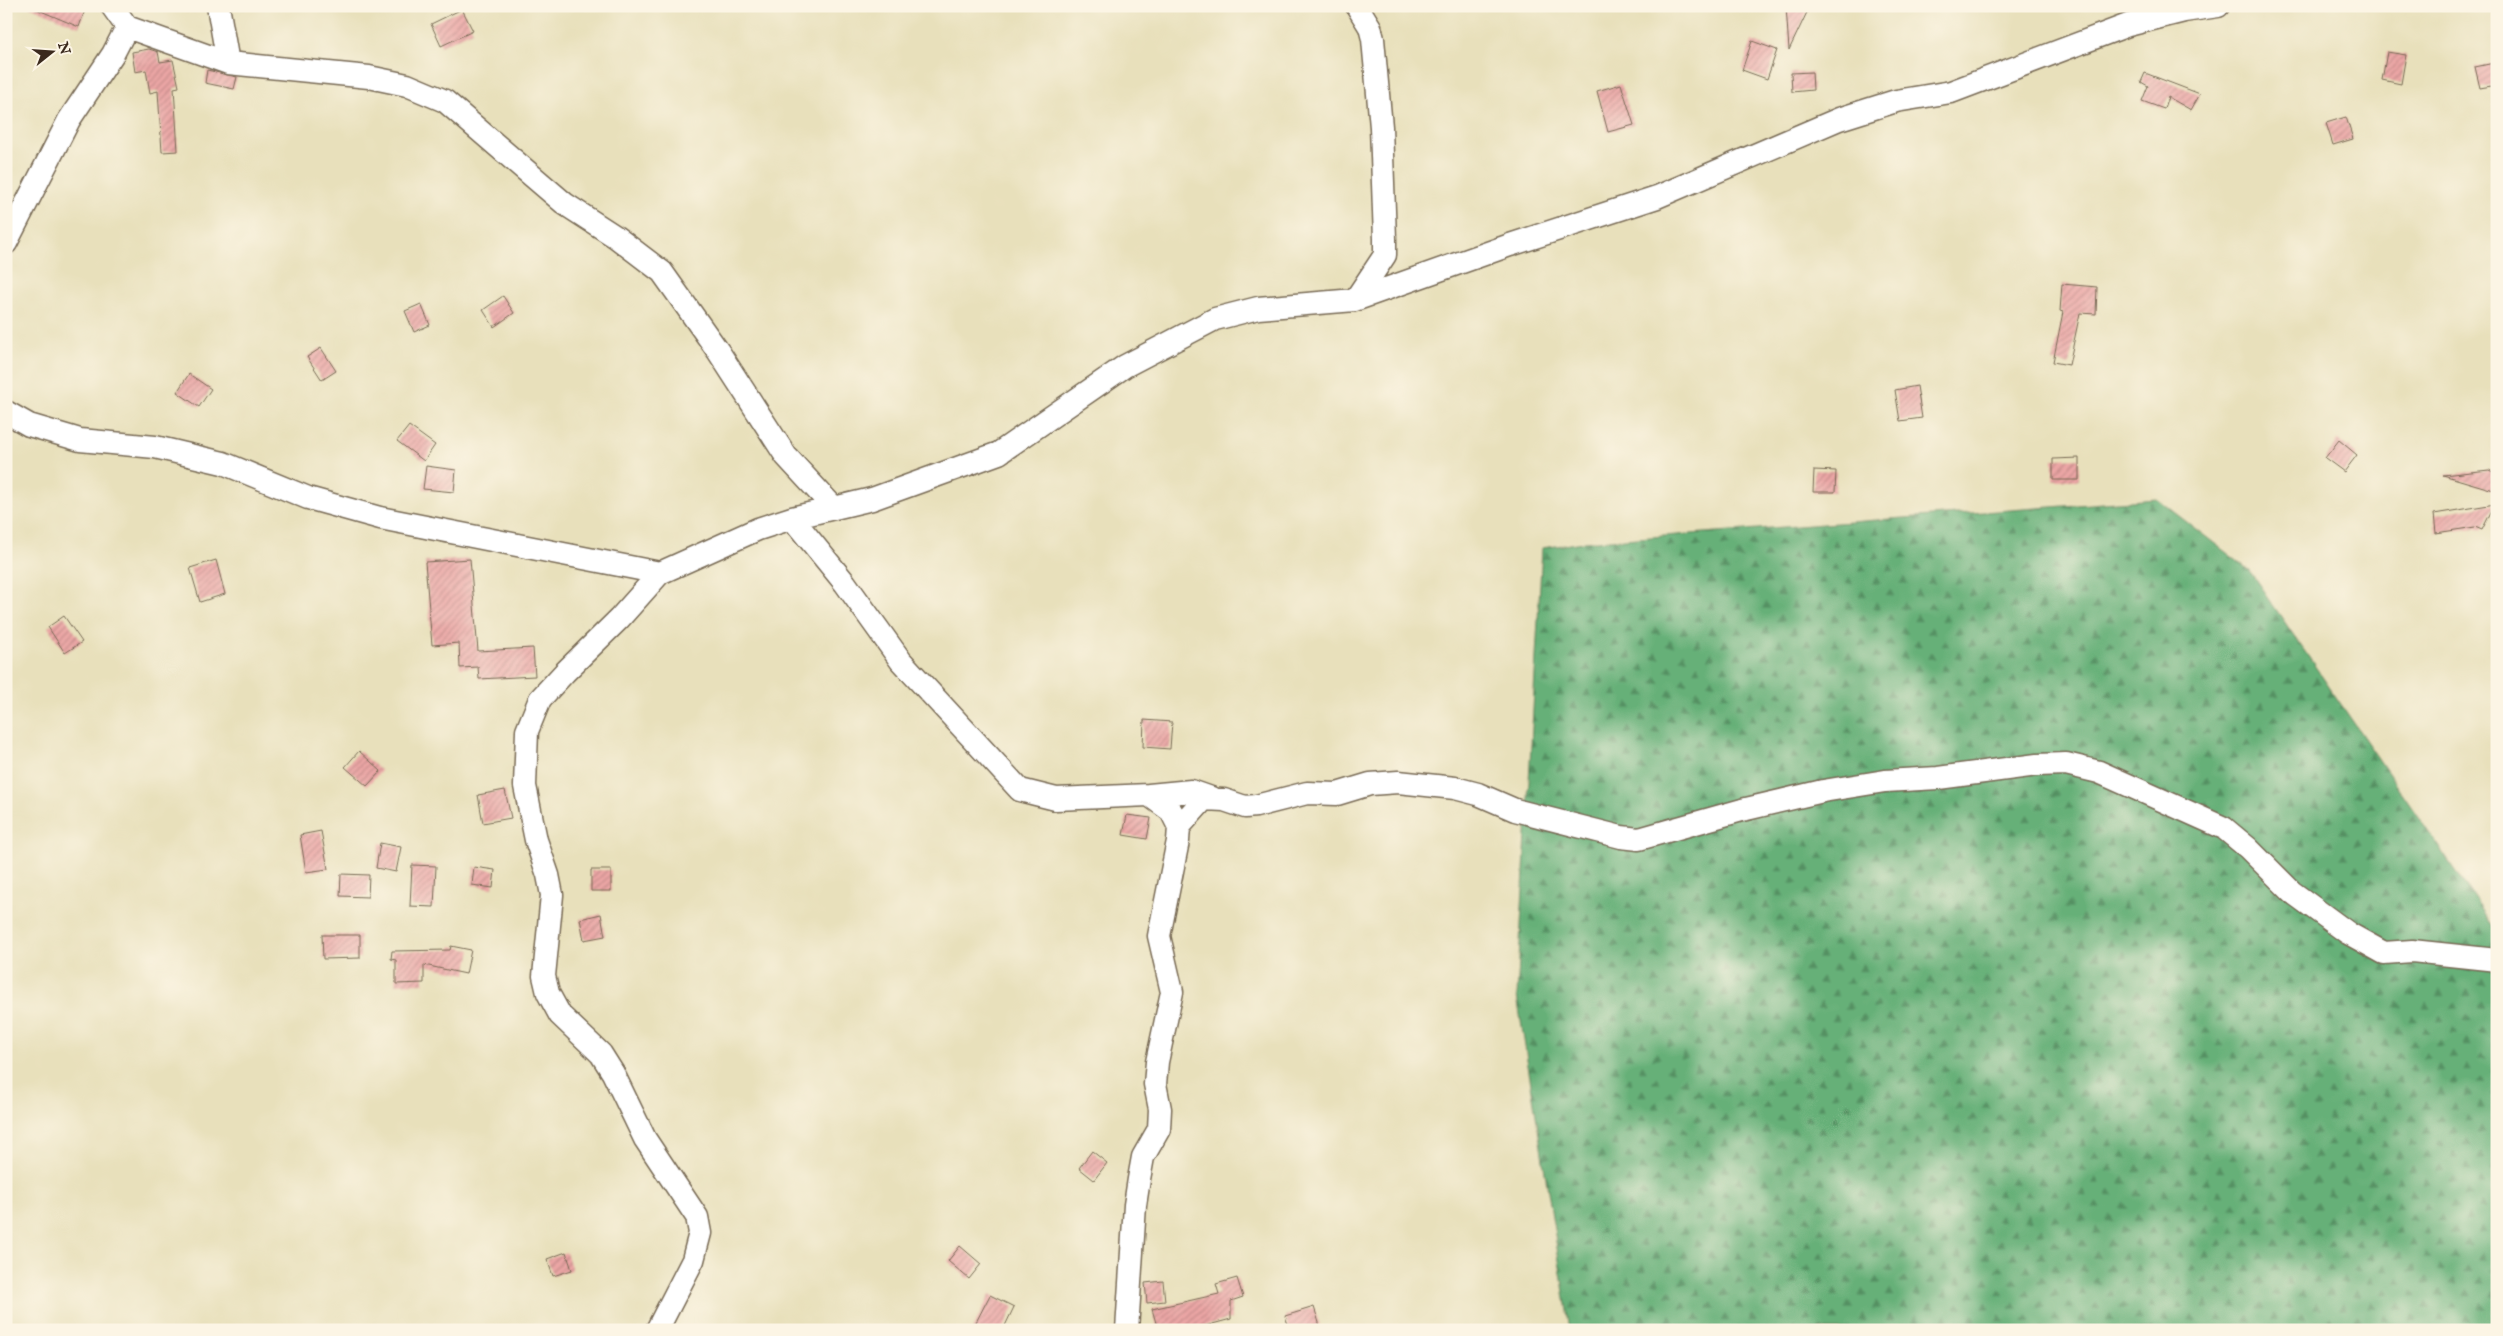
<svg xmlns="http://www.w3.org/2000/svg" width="2503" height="1336" viewBox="0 0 2503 1336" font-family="'IM FELL English',serif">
	<defs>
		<pattern id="forest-firs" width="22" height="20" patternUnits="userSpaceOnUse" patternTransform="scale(1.25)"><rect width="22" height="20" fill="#66b078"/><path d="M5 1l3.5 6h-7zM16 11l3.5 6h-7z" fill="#558f62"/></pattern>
		<pattern id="building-hatch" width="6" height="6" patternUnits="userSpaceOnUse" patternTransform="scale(1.25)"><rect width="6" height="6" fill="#eba6a5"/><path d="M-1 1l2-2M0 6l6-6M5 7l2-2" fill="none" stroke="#c08786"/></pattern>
	</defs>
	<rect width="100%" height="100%" fill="#fcf5e5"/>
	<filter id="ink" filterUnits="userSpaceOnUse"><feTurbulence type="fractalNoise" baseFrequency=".02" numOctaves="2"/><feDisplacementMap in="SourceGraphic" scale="10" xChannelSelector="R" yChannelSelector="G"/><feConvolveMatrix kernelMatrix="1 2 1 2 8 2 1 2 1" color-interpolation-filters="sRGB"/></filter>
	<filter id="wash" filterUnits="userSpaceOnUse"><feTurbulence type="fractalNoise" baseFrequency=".0096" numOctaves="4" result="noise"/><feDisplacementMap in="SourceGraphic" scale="20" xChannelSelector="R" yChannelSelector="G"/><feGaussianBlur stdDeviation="1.12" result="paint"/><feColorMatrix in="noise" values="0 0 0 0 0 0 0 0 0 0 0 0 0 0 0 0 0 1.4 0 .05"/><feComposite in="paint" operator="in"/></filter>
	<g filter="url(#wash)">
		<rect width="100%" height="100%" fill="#e8e0bb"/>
		<path fill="url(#forest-firs)" stroke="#506d4b" d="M2157 499 2249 570 2497 932V1330H1570L1517 996 1542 548 1584 542Z"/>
		<g id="blocks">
			<path fill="url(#building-hatch)" d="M29 6H76L85 10 79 27Z
				M1786 6H1810L1789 50Z
				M462 9 473 31 441 46 431 24Z
				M1752 41 1777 50 1767 79 1742 70Z
				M149 49 158 52 160 62 173 60 179 87 174 88 178 151 162 152 158 91 150 93 146 70 135 72 132 52Z
				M2387 52 2406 55 2401 84 2382 80Z
				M2494 63 2497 85 2480 88 2475 67Z
				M207 70 237 77 234 89 205 83Z
				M1812 72 1813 90 1792 92 1791 73Z
				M2145 73 2200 94 2191 110 2168 97 2164 109 2142 101 2148 86 2141 82Z
				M1621 84 1634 125 1608 132 1597 91Z
				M2346 117 2353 139 2333 145 2326 123Z
				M2062 284 2097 287 2096 314 2080 313 2069 365 2053 362 2063 312 2060 311Z
				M503 296 514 313 494 327 483 310Z
				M421 304 430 325 414 332 405 311Z
				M321 348 336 371 322 380 307 357Z
				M189 374 211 389 199 407 177 392Z
				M1917 386 1922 418 1900 421 1895 390Z
				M409 426 435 445 424 461 397 441Z
				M2339 440 2357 455 2344 472 2325 458Z
				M2079 458V480H2053V459Z
				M426 466 456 470 454 492 423 489Z
				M1814 470 1836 471 1835 492H1813Z
				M2489 470 2497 474V491L2443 475Z
				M2495 504 2482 530 2475 527 2436 533 2434 514Z
				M470 559 478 651 533 648 535 676 479 679 478 667 460 668 459 643 432 645 425 562Z
				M216 560 225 594 200 602 190 568Z
				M64 616 82 642 65 653 48 627Z
				M1144 720 1172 722 1170 749 1143 747Z
				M359 751 381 771 367 786 345 767Z
				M505 790 511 818 483 823 478 795Z
				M1127 815 1151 818 1147 839 1123 835Z
				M321 831 328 869 306 872 300 835Z
				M380 843 401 847 396 872 376 868Z
				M412 865 436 866 434 907 410 906Z
				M474 867 495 870 493 888 472 885Z
				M591 870H611V891H591Z
				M341 874 369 875 368 897 340 896Z
				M601 914 605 936 584 940 580 919Z
				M322 935H360V958L323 959Z
				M451 946 471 950 466 974 424 965V983L396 984V960L391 959 392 951 450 950Z
				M1092 1151 1107 1163 1094 1180 1079 1168Z
				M960 1246 981 1264 969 1279 948 1261Z
				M566 1252 572 1270 553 1276 547 1259Z
				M1237 1278 1243 1297 1231 1301V1319L1190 1330H1158L1152 1309 1219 1294 1216 1284Z
				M1163 1281 1165 1301 1147 1303 1145 1283Z
				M990 1295 1014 1307 1003 1330H972Z
				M1314 1307 1320 1326 1309 1330H1290L1285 1316Z"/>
		</g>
	</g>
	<g filter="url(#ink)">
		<use href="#blocks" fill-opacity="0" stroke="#786a55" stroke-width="1"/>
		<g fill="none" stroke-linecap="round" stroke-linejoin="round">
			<defs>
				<path id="minor" d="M112 6 127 27 228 63 369 77 407 85 445 101 565 204 616 237 662 272 718 351 786 456 834 508
					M218 6 228 63
					M6 243 69 120 113 54 127 27
					M1355 300 1385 255V239L1381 127 1373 39 1370 27 1357 6
					M6 412 29 425 80 440 155 447 223 463 308 498 380 518 660 573
					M792 518 845 583 901 661 1020 790 1056 799 1149 795 1171 811 1179 827 1178 841 1159 936 1172 992 1157 1062 1155 1084 1160 1109 1159 1129 1143 1157 1139 1179 1135 1205 1127 1330
					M1149 795 1191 791 1211 798
					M1179 827 1204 799 1224 800 1245 807 1256 806 1307 793 1337 794 1370 784 1398 782 1455 788 1478 794 1515 810 1621 837 1639 839 1742 810 1823 791 1885 781 1938 778 2037 765 2066 764 2099 772 2224 828 2248 848 2292 892 2348 933 2384 953 2412 951 2497 960
					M657 1330 693 1260 700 1233 697 1217 645 1139 613 1073 601 1054 560 1015 548 993 544 976 552 895 548 875 536 840 525 786 527 731 540 699 565 672 619 619 660 573 758 529 792 518 872 499 999 453 1125 366 1215 319 1258 308 1355 300 1510 245 1657 197 1839 119 1896 101 1951 92 2128 25 2184 11 2218 6"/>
			</defs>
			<use href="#minor" stroke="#786a55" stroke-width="25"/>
			<use href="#minor" stroke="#fff" stroke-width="22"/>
		</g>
	</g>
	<rect width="2503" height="1336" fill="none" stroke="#fcf5e5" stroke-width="25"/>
	<g transform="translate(52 52) rotate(73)" stroke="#fcf5e5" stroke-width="4" paint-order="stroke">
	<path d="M0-4L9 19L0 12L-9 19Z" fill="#3b2a1e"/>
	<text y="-8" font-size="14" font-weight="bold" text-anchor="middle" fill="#3b2a1e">N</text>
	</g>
</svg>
